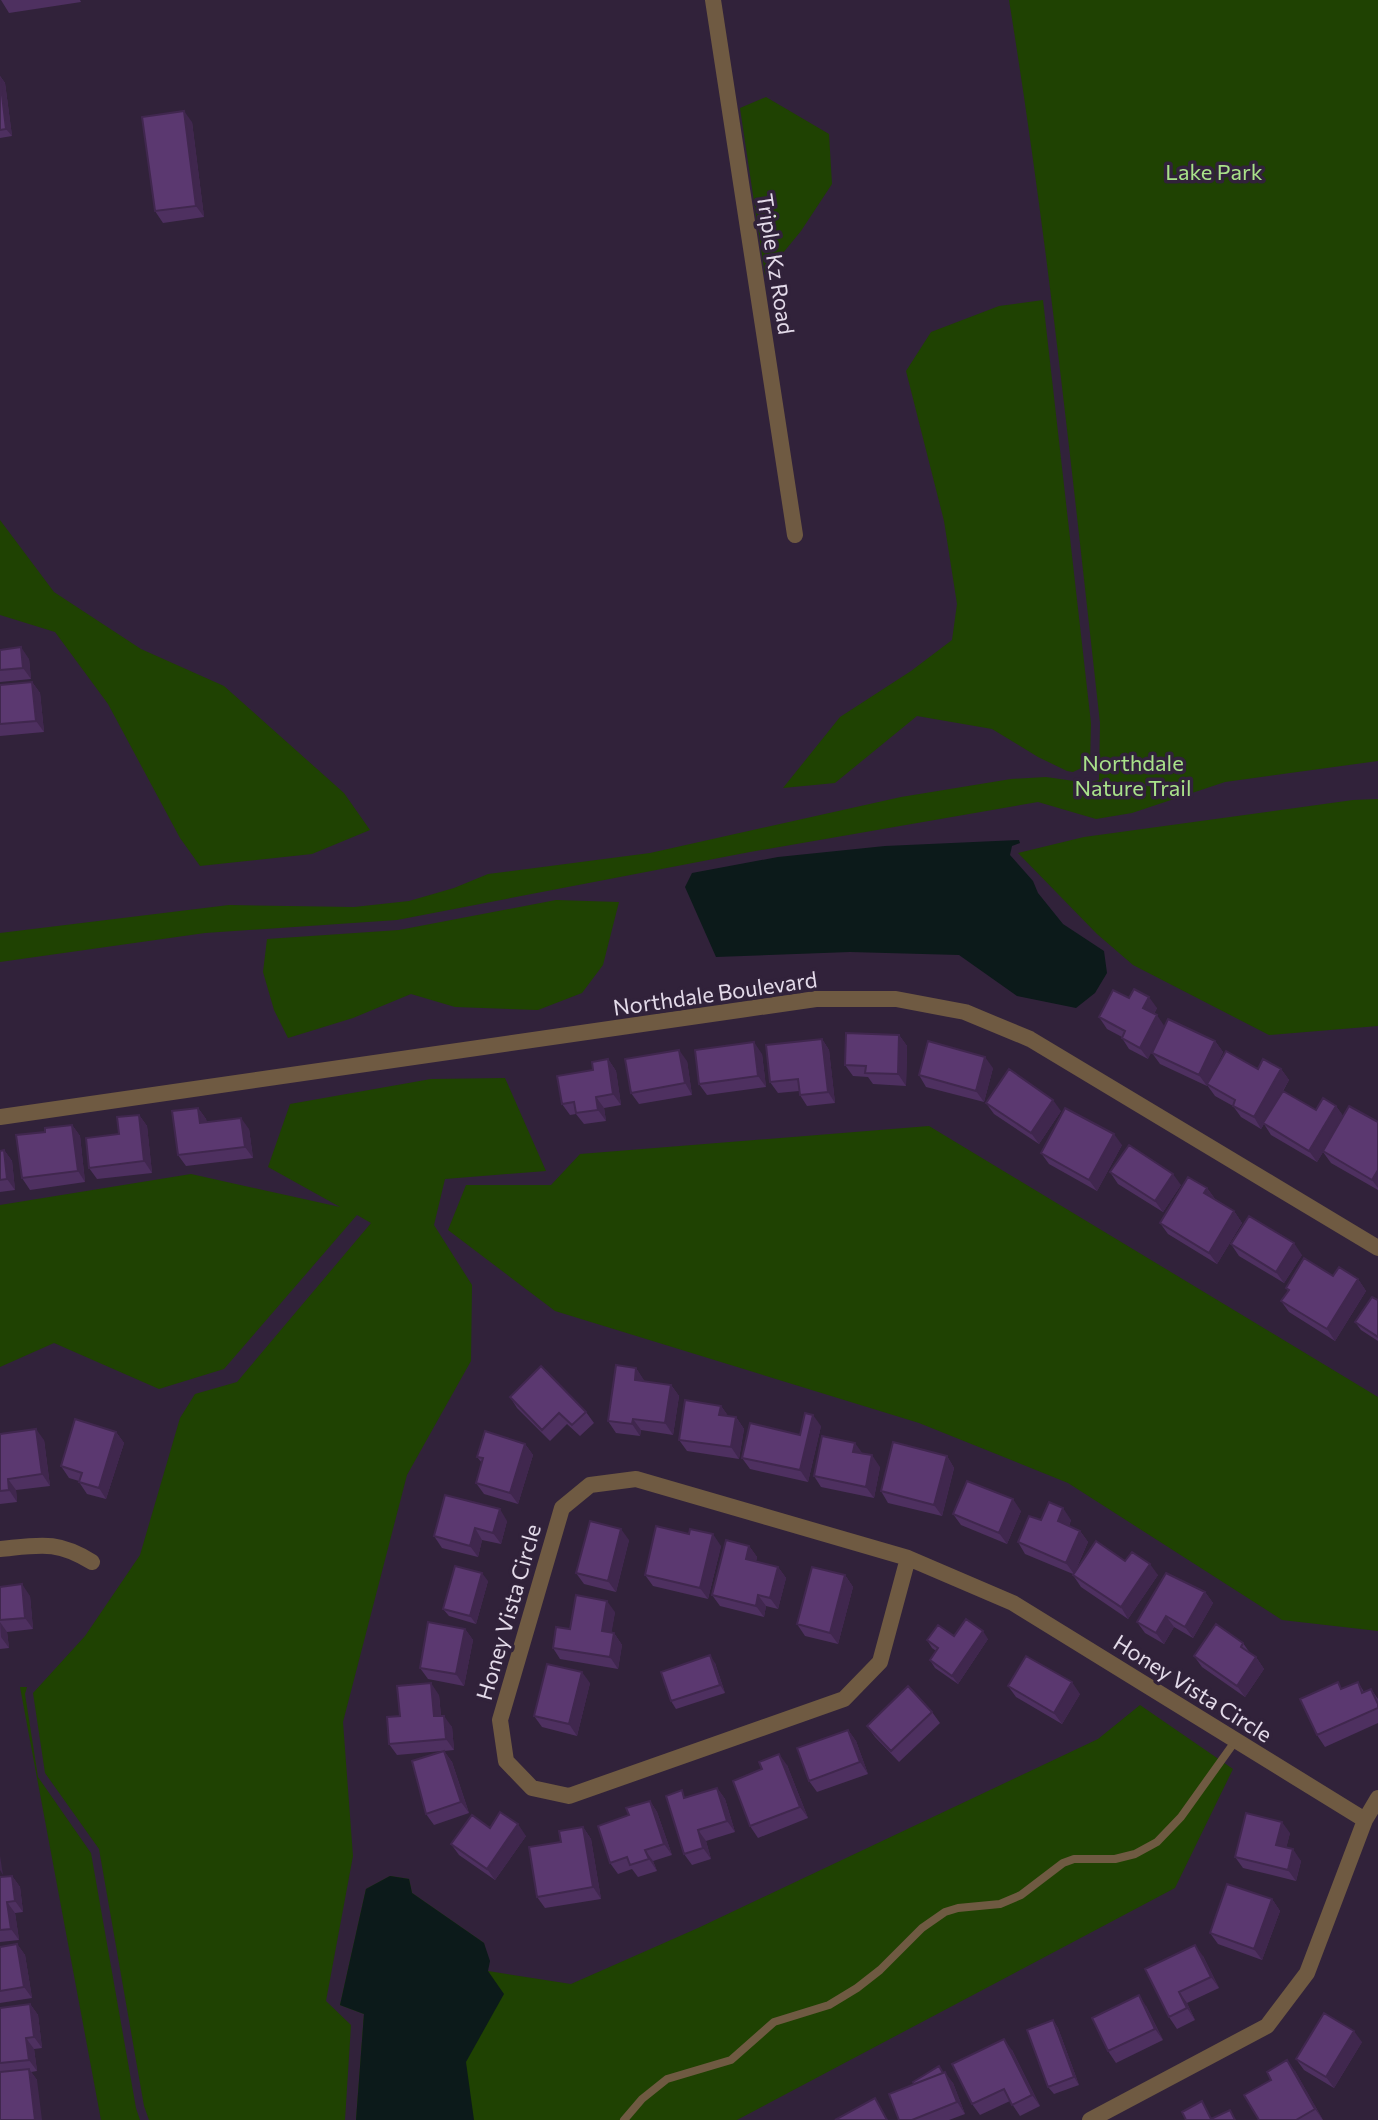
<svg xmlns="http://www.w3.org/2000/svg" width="1378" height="2120" viewBox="0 0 1378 2120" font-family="Commissioner,sans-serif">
	<rect width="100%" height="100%" fill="#31223a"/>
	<path fill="#1f4202" d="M1009 0H1378V761L1225 782 1132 813 1096 819 1038 802 750 852 397 920 205 933 0 962V933L229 905 354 907 409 901 454 888 488 874 650 853 901 797 1011 779 1046 777 1088 783 1099 780 1100 723C1073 482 1048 240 1009 0Z
		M766 97 829 134 832 184 801 231 765 275 740 108Z
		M1043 300 1091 723 1090 764 1073 772 1067 771 1038 757 992 729 917 716 835 783 783 788 840 717 911 671 952 640 957 604 944 521 906 371 931 332 999 306Z
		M0 520 54 592 141 649 224 686 344 793 370 830 312 854 200 866 180 838 108 704 55 632 0 615Z
		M1378 799V1026L1269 1035 1133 965 1097 934 1018 853 1084 837 1353 800Z
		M556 900 619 902 603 965 582 993 538 1010 455 1007 411 994 353 1018 288 1038 274 1010 263 972 267 939 399 930Z
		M505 1078 546 1171 445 1179 434 1225 472 1285 471 1361 407 1475 343 1722 353 1856 326 2001 351 2025 345 2120H149L144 2106 99 1849 45 1773 33 1693 85 1636 140 1555 180 1418 195 1394 237 1382 371 1223 357 1215 224 1369 159 1389 54 1343 0 1367V1205L191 1174 340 1207 268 1167 290 1104 431 1079Z
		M929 1126 1378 1397V1631L1282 1620 1068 1483 919 1423 555 1311 448 1230 466 1185H551L580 1154Z
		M20 1687H27L25 1694 38 1777 91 1853 136 2108 140 2120H101Z
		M1140 1705 1233 1769 1175 1888 737 2120H356L364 2014 340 2005 366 1889 390 1876 409 1879 412 1893 484 1943 488 1971 571 1984 698 1928 1098 1739Z"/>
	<path fill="#0c1a1a" d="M1019 840 1020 843 1012 846 1010 855 1033 881 1038 893 1063 924 1104 951 1107 973 1095 993 1076 1008 1017 996 959 955 850 952 716 957 685 887 692 873 778 857 885 846Z
		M390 1876 409 1879 412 1893 484 1943 490 1961 488 1971 504 1994 466 2062 474 2120H356L364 2014 340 2005 366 1889Z"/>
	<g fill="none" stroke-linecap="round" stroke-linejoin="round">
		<path stroke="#6f5a42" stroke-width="8" d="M624 2120 642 2099 667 2079 731 2060 774 2022 829 2005 857 1988 880 1970 922 1928 945 1912 958 1908 1000 1904 1021 1895 1063 1863 1074 1859H1115L1135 1854 1157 1842 1181 1817 1236 1740"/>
		<path stroke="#6f5a42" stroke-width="16" d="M713 0 795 535
			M0 1117 816 999H896L965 1012 1030 1039 1378 1248
			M0 1549C40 1545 57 1540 92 1562
			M908 1558 880 1662 844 1699 569 1796 532 1788 506 1761 500 1720 562 1508 590 1485 636 1479 908 1558 1013 1603 1365 1820
			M1090 2120 1267 2026 1307 1973 1365 1820 1378 1798"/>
	</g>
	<path fill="#4e3060" d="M1 0H80L81 2 9 13Z
		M0 76 5 83 12 136 0 138Z
		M192 122 204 217 163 223 155 211Z
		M0 650 29 659 31 679 0 682Z
		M32 682 40 693 44 732 0 736V685Z
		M1129 998 1157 1008 1154 1014 1148 1059 1129 1049 1122 1038V1037L1107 1029 1099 1017Z
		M899 1035 907 1046 906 1086 873 1084 868 1077 853 1076 845 1065Z
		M822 1039 829 1050 835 1103 807 1106 800 1095 799 1091 778 1093 770 1082Z
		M1215 1041 1223 1052 1210 1079 1258 1069H1281L1289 1080 1282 1093 1316 1110 1336 1106 1343 1116 1378 1122V1190L1331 1163 1323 1152 1317 1162 1271 1135 1264 1124 1261 1129 1241 1117 1233 1106 1215 1096 1207 1085V1086L1160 1064 1152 1053Z
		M762 1054 766 1087 707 1095 699 1084Z
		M608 1059 616 1071 621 1105 604 1108 606 1121 584 1124 576 1114 570 1115 562 1104 593 1070Z
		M687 1061 692 1095 639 1104 631 1093Z
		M993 1068 984 1102 926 1087 919 1075Z
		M986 1103 1061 1111 1039 1144 994 1114Z
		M198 1108 206 1119 207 1123 249 1129 253 1158 186 1166 178 1155Z
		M139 1115 147 1126 152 1173 97 1179 89 1168 119 1134Z
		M72 1125 80 1136 85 1182 30 1190 22 1178 45 1132Z
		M1122 1145 1097 1191 1049 1164 1041 1153Z
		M4 1150 12 1161 15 1190 0 1192V1151Z
		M1110 1172 1181 1185 1163 1212 1118 1184Z
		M1207 1188 1215 1199 1234 1211 1242 1223 1217 1264 1168 1234 1160 1223Z
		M1231 1244 1302 1255 1284 1283 1239 1256Z
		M1333 1276 1358 1279 1366 1291 1335 1341 1289 1312 1281 1301 1288 1291 1286 1288Z
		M1378 1300V1341L1361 1330 1355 1322Z
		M636 1368 644 1381 671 1385 679 1396 673 1435 641 1430 640 1436 616 1433 608 1421Z
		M510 1397 586 1412 594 1423 580 1436 567 1424 550 1441 517 1408Z
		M721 1406 728 1416 736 1417 744 1429 739 1459 687 1451 679 1440Z
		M821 1426 808 1482 750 1469 742 1458Z
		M116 1432 124 1443 106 1499 87 1494 79 1482V1481L69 1478 61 1466Z
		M0 1434 44 1440 50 1486 16 1490 17 1502 0 1504Z
		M525 1444 533 1455 518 1504 484 1494 476 1483 482 1463 477 1457Z
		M947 1456 954 1468 942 1516 888 1503 881 1491Z
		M880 1467 874 1498 821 1487 814 1476Z
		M1021 1511 1007 1544 961 1525 953 1514Z
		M1041 1520H1071L1069 1526 1080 1531 1088 1542 1075 1572 1125 1561 1158 1575 1128 1619 1081 1587 1073 1575V1574L1025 1554 1018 1542Z
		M507 1521 501 1544 482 1540 478 1557 442 1548 434 1536Z
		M689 1534 721 1546 708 1599 653 1586 645 1575Z
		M629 1540 616 1592 584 1584 576 1573Z
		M749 1546 757 1557 756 1561 778 1567 786 1578 778 1609 766 1606 764 1617 720 1606 712 1595Z
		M845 1575 853 1587 838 1644 805 1636 797 1624Z
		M488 1581 476 1624 449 1616 443 1609Z
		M0 1587 30 1596 33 1629 7 1632 9 1648 0 1649Z
		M1205 1592 1213 1603 1193 1638 1174 1627 1164 1644 1145 1633 1137 1622Z
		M615 1612 611 1633H614L622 1645 618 1669 560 1659 553 1648 570 1629Z
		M465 1629 473 1640 464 1686 428 1679 420 1668Z
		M954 1636 988 1639 958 1684 935 1668 930 1660 936 1651 932 1648 927 1640Z
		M1243 1643 1250 1653 1256 1657 1264 1669 1245 1697 1202 1667 1194 1656Z
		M715 1663 725 1693 676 1709 671 1701Z
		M1358 1682 1364 1692 1371 1689 1378 1699V1723L1325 1747 1317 1735 1343 1689Z
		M590 1683 577 1736 542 1727 534 1716Z
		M1008 1686 1080 1694 1062 1724 1016 1697Z
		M439 1695 441 1716 452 1727 454 1750 444 1751 452 1762 469 1813 434 1825 426 1814 442 1751 397 1755 389 1744 400 1716Z
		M932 1712 940 1723 899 1762 875 1737 867 1726Z
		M848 1730 856 1741 868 1774 817 1792 809 1781Z
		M787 1765 808 1818 758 1838 750 1826Z
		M717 1788 725 1799 735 1832 706 1841 711 1859 692 1865 684 1854 687 1797Z
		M650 1801 657 1812 672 1855 653 1861 657 1871 638 1877 632 1869 618 1874 610 1863 629 1815Z
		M583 1827 591 1839 601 1899 545 1908 537 1897 561 1842Z
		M490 1828 526 1836 495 1880 459 1855 451 1844Z
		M1290 1833 1286 1848 1301 1861 1296 1881 1243 1868 1235 1857Z
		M12 1876 20 1887 23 1912 15 1913 19 1940 0 1942V1877Z
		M1272 1899 1280 1911 1262 1960 1218 1944 1210 1933Z
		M17 1944 25 1955 32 1998 0 2003V1947Z
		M1203 1956 1219 1988 1187 2003 1195 2020 1177 2029 1169 2017 1145 1969Z
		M30 2004 38 2015 42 2048 34 2049 37 2071 31 2072 37 2080 0 2120V2008Z
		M1146 2006 1163 2040 1116 2063 1108 2051Z
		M1053 2020 1058 2028 1079 2085 1054 2094 1048 2087Z
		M1362 2042 1334 2088 1304 2070 1296 2059Z
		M1012 2050 1040 2106 1020 2116 1010 2101 980 2115 972 2104Z
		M1295 2071 1323 2120H1259L1271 2080Z
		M943 2073 953 2083 965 2114 949 2120H899Z"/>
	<path fill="#40274e" d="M0 76 5 83 12 136 6 129Z
		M184 111 192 122 204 217 196 206Z
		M21 647 29 659 31 679 23 668Z
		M32 682 40 693 44 732 36 721Z
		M1149 997 1157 1008 1151 1019 1143 1008Z
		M1157 1015 1165 1027 1148 1059 1140 1048Z
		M899 1035 907 1046 906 1086 898 1074Z
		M822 1039 829 1050 835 1103 828 1092Z
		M1215 1041 1223 1052 1207 1086 1199 1075Z
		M754 1042 762 1054 766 1087 758 1076Z
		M679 1050 687 1061 692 1095 685 1083Z
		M985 1057 993 1068 984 1102 976 1091Z
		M608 1059 616 1071 621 1105 613 1094Z
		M1281 1069 1289 1080 1261 1129 1254 1117Z
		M596 1097 604 1108 606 1121 598 1110Z
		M1053 1100 1061 1111 1039 1144 1031 1133Z
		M1336 1106 1344 1117 1317 1162 1309 1151Z
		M198 1108 206 1119 208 1135 200 1123Z
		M139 1115 147 1126 152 1173 144 1161Z
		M241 1118 249 1129 253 1158 245 1147Z
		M72 1125 80 1136 85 1182 78 1171Z
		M1114 1134 1122 1145 1097 1191 1089 1180Z
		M4 1150 12 1161 15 1190 7 1179Z
		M1378 1170V1188L1372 1180Z
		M1173 1174 1181 1185 1163 1212 1155 1201Z
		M1207 1188 1215 1199 1204 1193Z
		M1234 1211 1242 1223 1217 1264 1209 1253Z
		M1294 1243 1302 1255 1284 1283 1276 1272Z
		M1358 1279 1366 1291 1335 1341 1327 1329Z
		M636 1368 644 1380 643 1391 635 1380Z
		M671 1385 679 1396 673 1435 665 1423Z
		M721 1406 729 1417 719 1415Z
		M813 1415 821 1426 808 1482 800 1470Z
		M736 1417 744 1429 739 1459 731 1447Z
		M633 1419 641 1430 640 1436 632 1424Z
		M36 1429 44 1440 50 1486 42 1474Z
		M116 1432 124 1443 106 1499 99 1488Z
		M855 1443 863 1454 853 1452Z
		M525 1444 533 1455 518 1504 510 1493Z
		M872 1455 880 1467 874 1498 866 1487Z
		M947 1456 954 1468 942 1516 934 1505Z
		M8 1479 16 1490 17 1502 9 1490Z
		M1013 1499 1021 1511 1007 1544 999 1533Z
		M1063 1508 1071 1520 1066 1533 1058 1521Z
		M500 1509 507 1521 501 1544 493 1533Z
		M475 1528 482 1540 478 1557 470 1546Z
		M621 1529 629 1540 616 1592 608 1581Z
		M1080 1531 1088 1542 1074 1574 1066 1563Z
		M713 1534 721 1546 708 1599 700 1588Z
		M749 1546 757 1557 754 1570 746 1559Z
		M1150 1564 1158 1575 1128 1619 1121 1607Z
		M778 1567 786 1578 778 1609 770 1598Z
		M482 1573 488 1581 476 1624 470 1616Z
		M845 1575 853 1587 838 1644 830 1633Z
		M22 1584 30 1596 33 1629 25 1618Z
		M1205 1592 1213 1603 1193 1638 1185 1627Z
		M758 1595 766 1606 764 1617 756 1606Z
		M607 1601 615 1612 610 1642 602 1631Z
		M1166 1616 1174 1627 1164 1644 1156 1633Z
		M0 1622 7 1632 9 1648 1 1637Z
		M465 1629 473 1640 464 1686 456 1674Z
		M983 1631 988 1639 958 1684 952 1676Z
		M614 1633 622 1645 618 1669 610 1657Z
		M710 1655 715 1663 725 1693 720 1685Z
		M1256 1657 1264 1669 1245 1697 1237 1686Z
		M582 1672 590 1683 577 1736 569 1724Z
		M1072 1682 1080 1694 1062 1724 1054 1713Z
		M431 1683 439 1695 442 1728 434 1716Z
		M444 1716 452 1727 454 1750 446 1739Z
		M848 1730 856 1741 868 1774 860 1762Z
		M444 1751 452 1762 469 1813 461 1802Z
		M779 1754 787 1765 808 1818 800 1807Z
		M717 1788 725 1799 735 1832 727 1821Z
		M650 1801 657 1812 672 1855 664 1844Z
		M1282 1822 1290 1833 1284 1857 1276 1845Z
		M518 1824 526 1836 495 1880 487 1869Z
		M583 1827 591 1839 601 1899 593 1887Z
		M698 1830 706 1841 711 1859 703 1848Z
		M1293 1849 1301 1861 1296 1881 1288 1870Z
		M645 1850 653 1861 657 1871 649 1859Z
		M0 1856 3 1875 0 1870Z
		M12 1876 20 1887 23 1912 15 1901Z
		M1272 1899 1280 1911 1262 1960 1254 1949Z
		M7 1902 15 1913 19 1940 11 1929Z
		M17 1944 25 1955 32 1998 24 1987Z
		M1195 1945 1203 1956 1219 1988 1211 1977Z
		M1179 1992 1187 2003 1195 2020 1187 2008Z
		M1139 1995 1146 2006 1163 2040 1155 2029Z
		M30 2004 38 2015 42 2048 34 2037Z
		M1053 2020 1058 2028 1079 2085 1074 2077Z
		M1354 2031 1362 2042 1334 2088 1326 2077Z
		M26 2038 34 2049 37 2071 29 2060Z
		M1004 2039 1012 2050 1040 2106 1032 2095Z
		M1287 2060 1295 2071 1323 2120 1315 2109Z
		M29 2069 37 2080 42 2120H35Z
		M945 2072 953 2083 965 2114 957 2102Z"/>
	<path fill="#5b3870" stroke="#40274e" stroke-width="2" d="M0 78 6 129 0 130Z
		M184 111 196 206 155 211 142 117Z
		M21 647 23 668 0 670V650Z
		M32 682 36 721 0 724V685Z
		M1134 989 1149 997 1143 1008 1157 1015 1140 1048 1122 1038 1125 1031 1099 1017 1113 990 1129 998Z
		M1168 1019 1215 1041 1199 1075 1152 1053Z
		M846 1033 899 1035 898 1074 865 1073 866 1066 845 1065Z
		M822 1039 828 1092 800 1095 798 1079 770 1082 766 1045Z
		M928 1041 985 1057 976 1091 919 1075Z
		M754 1042 758 1076 699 1084 695 1050Z
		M679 1050 685 1083 631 1093 625 1059Z
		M1226 1051 1258 1069 1263 1059 1281 1069 1254 1117 1233 1106 1235 1100 1207 1084Z
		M608 1059 613 1094 596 1097 598 1110 576 1113 574 1102 562 1104 557 1076 593 1070 592 1062Z
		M1009 1069 1053 1100 1031 1133 986 1103Z
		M1283 1091 1316 1110 1323 1098 1336 1106 1309 1151 1263 1123Z
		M1349 1106 1378 1122V1170L1372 1180 1323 1151Z
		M198 1108 200 1123 241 1118 245 1147 178 1155 172 1111Z
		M1065 1108 1114 1134 1089 1180 1041 1153Z
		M139 1115 144 1161 89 1168 86 1138 119 1134 117 1117Z
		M72 1125 78 1171 22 1178 16 1135 45 1132V1128Z
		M1129 1145 1173 1174 1155 1201 1110 1172Z
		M4 1150 7 1179 0 1180V1151Z
		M1188 1177 1207 1188 1204 1193 1234 1211 1209 1253 1160 1223Z
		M1249 1216 1294 1243 1276 1272 1231 1244Z
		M1304 1258 1333 1276 1339 1267 1358 1279 1327 1329 1281 1301 1289 1290 1286 1288Z
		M1372 1297 1378 1300V1337L1355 1322Z
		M616 1365 636 1368 635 1380 671 1385 665 1423 633 1419 632 1424 608 1421Z
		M541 1366 586 1412 572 1425 559 1413 542 1430 510 1397Z
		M685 1400 721 1406 719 1415 736 1417 731 1447 679 1440Z
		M805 1413 813 1415 800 1470 742 1458 750 1423 800 1435Z
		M75 1419 116 1432 99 1488 79 1482 82 1473 61 1466Z
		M36 1429 42 1474 8 1479 9 1490 0 1491V1434Z
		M485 1431 525 1444 510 1493 476 1483 483 1458 477 1457Z
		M822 1436 855 1443 853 1452 872 1455 866 1487 814 1476Z
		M893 1442 947 1456 934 1505 881 1491Z
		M967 1481 1013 1499 999 1533 953 1514Z
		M445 1495 500 1509 493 1533 475 1528 470 1546 434 1536Z
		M1049 1502 1063 1508 1058 1521 1080 1531 1066 1563 1018 1542 1029 1516 1041 1520Z
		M590 1521 621 1529 608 1581 576 1573Z
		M656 1526 689 1534 690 1529 713 1534 700 1588 645 1575Z
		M726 1540 749 1546 746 1559 778 1567 770 1598 758 1595 756 1606 712 1595Z
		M1096 1541 1125 1561 1132 1552 1150 1564 1121 1607 1073 1575Z
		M455 1566 482 1573 470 1616 443 1609Z
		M812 1567 845 1575 830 1633 797 1624Z
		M1166 1573 1205 1592 1185 1627 1166 1616 1156 1633 1137 1622Z
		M22 1584 25 1618 0 1620V1587Z
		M576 1595 607 1601 602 1631 614 1633 610 1657 553 1648 556 1627 570 1629Z
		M966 1619 983 1631 952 1676 930 1660 938 1648 927 1640 938 1625 954 1636Z
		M428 1622 465 1629 456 1674 420 1668Z
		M1216 1624 1243 1643 1241 1647 1256 1657 1237 1686 1194 1656Z
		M710 1655 720 1685 671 1701 661 1672Z
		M1026 1656 1072 1682 1054 1713 1008 1686Z
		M547 1664 582 1672 569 1724 534 1716Z
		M1338 1682 1341 1689 1358 1682 1362 1693 1371 1689 1378 1704V1708L1317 1735 1300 1699Z
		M431 1683 434 1716H444L446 1739 389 1744 387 1717 400 1716 397 1686Z
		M908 1686 932 1712 891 1751 867 1726Z
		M848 1730 860 1762 809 1781 797 1748Z
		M444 1751 461 1802 426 1814 412 1761Z
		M779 1754 800 1807 750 1826 733 1781 762 1769 759 1762Z
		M717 1788 727 1821 698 1830 703 1848 684 1854 666 1796 682 1790 684 1798Z
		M650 1801 664 1844 645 1850 649 1859 630 1865 627 1857 610 1863 598 1826 629 1815 626 1808Z
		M500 1812 518 1824 487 1869 451 1844 472 1815 490 1828Z
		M1246 1813 1282 1822 1276 1845 1293 1849 1288 1870 1235 1857Z
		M583 1827 593 1887 537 1897 529 1847 561 1842 559 1831Z
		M12 1876 15 1901 7 1902 11 1929 0 1930V1877Z
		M1227 1884 1272 1899 1254 1949 1210 1933Z
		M17 1944 24 1987 0 1991V1947Z
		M1195 1945 1211 1977 1179 1992 1187 2008 1169 2017 1145 1969Z
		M1139 1995 1155 2029 1108 2051 1092 2018Z
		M30 2004 34 2037 26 2038 29 2060 0 2063V2008Z
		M1324 2013 1354 2031 1326 2077 1296 2059Z
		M1053 2020 1074 2077 1048 2087 1027 2030Z
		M1004 2039 1032 2095 1012 2105 1004 2089 972 2104 952 2064Z
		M1287 2060 1315 2109 1296 2120H1259L1244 2095 1271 2080 1267 2072Z
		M939 2066 943 2073 914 2084 913 2082Z
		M29 2069 35 2120H0V2072Z
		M945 2072 957 2102 912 2120H899L889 2094Z
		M875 2098 887 2120H835Z
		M1202 2101 1211 2119 1230 2110 1235 2120H1186L1182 2112Z"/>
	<g text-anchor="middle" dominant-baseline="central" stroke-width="7" stroke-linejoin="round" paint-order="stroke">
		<g font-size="22" fill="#a9e28a" stroke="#31223a">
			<text x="1214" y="171">Lake Park</text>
			<text x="1133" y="762">Northdale<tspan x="1133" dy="25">Nature Trail</tspan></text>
		</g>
		<g font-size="22" fill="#e3dae9" stroke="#31223a">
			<text transform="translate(776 264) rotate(81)">Triple Kz Road</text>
			<text transform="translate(715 993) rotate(-8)">Northdale Boulevard</text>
			<text transform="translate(508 1612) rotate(-74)">Honey Vista Circle</text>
			<text transform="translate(1193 1688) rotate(32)">Honey Vista Circle</text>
		</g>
	</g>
</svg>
